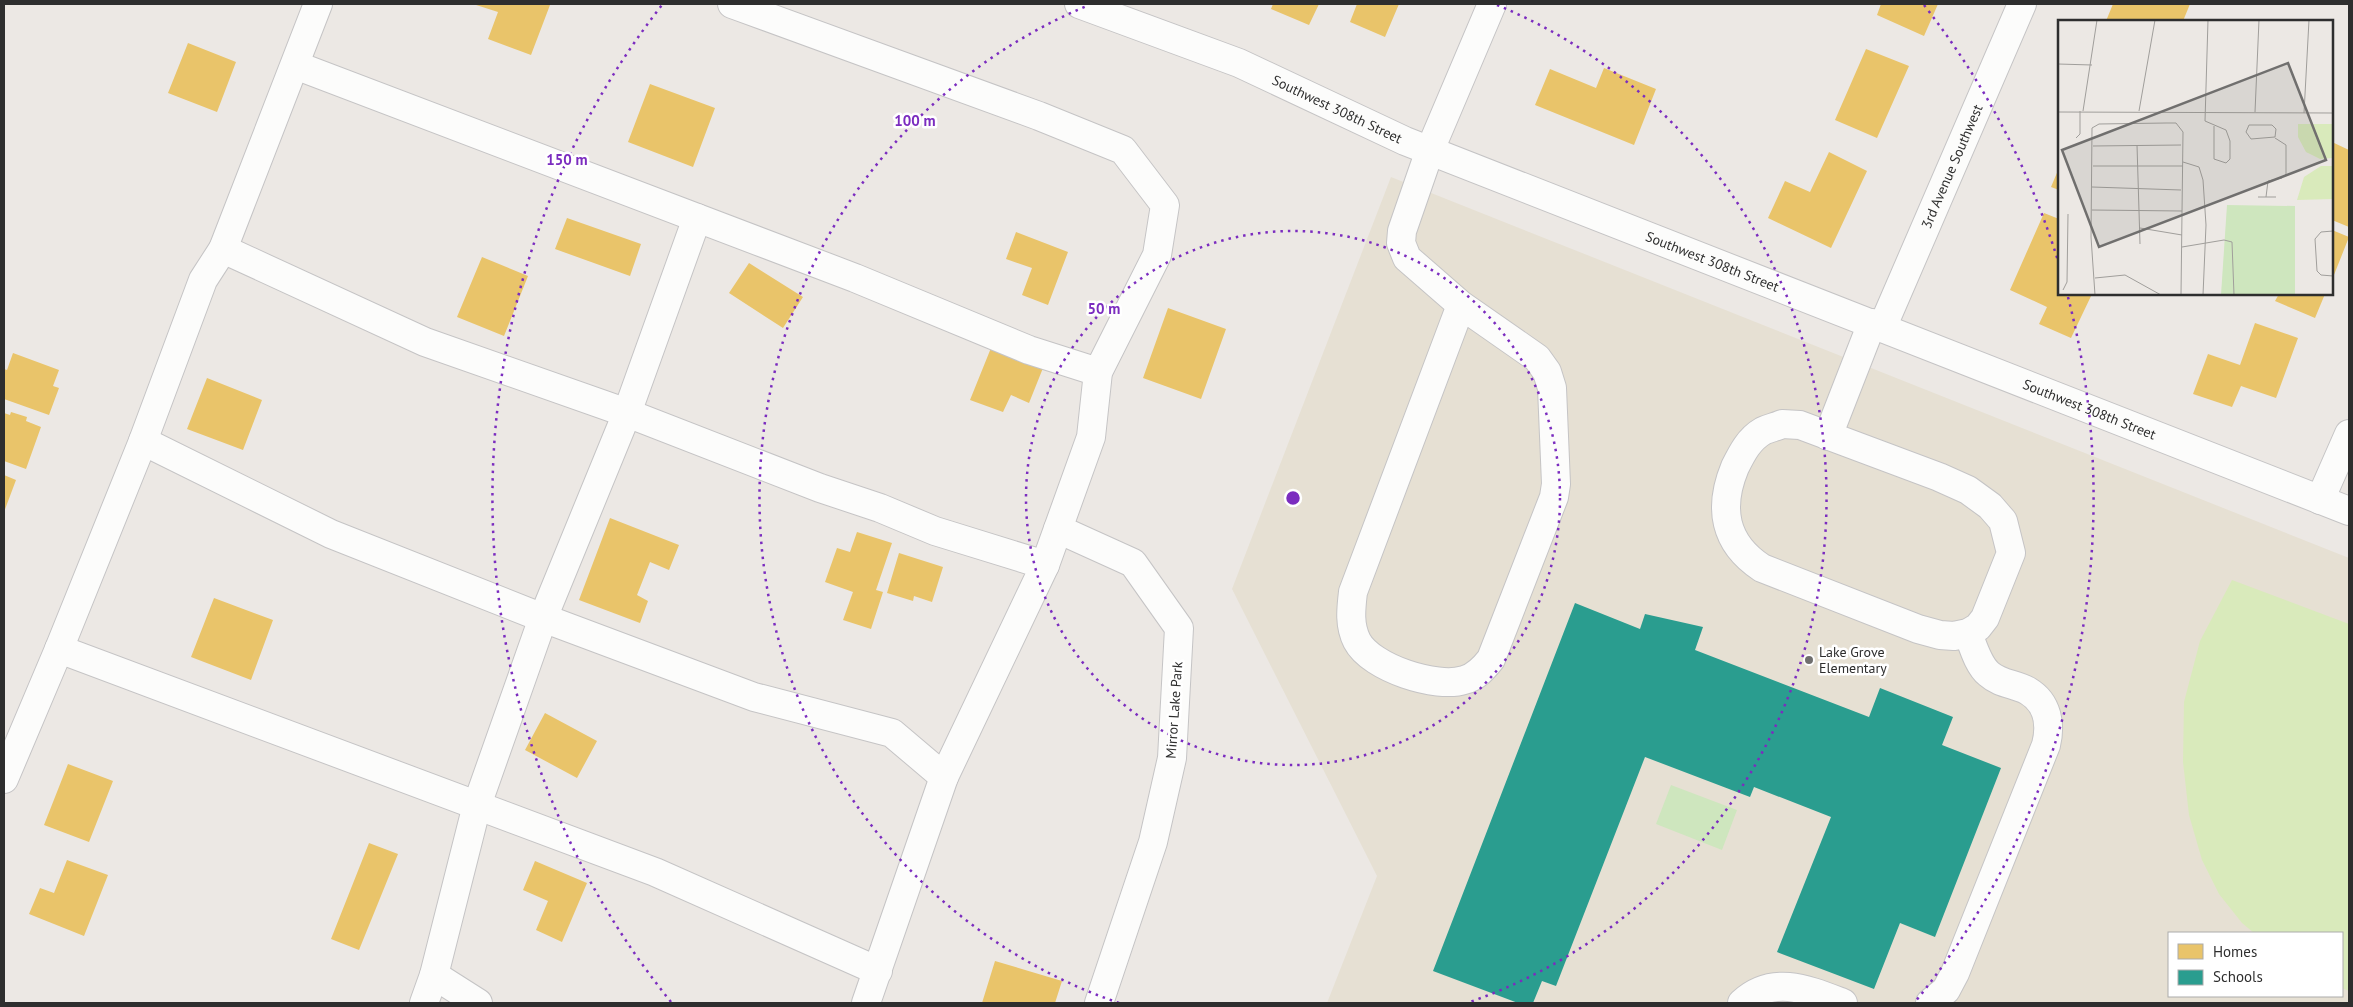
<svg xmlns="http://www.w3.org/2000/svg" width="2353" height="1007" viewBox="0 0 2353 1007" font-family="'PT Sans',sans-serif">
	<rect width="100%" height="100%" fill="#ece8e4"/>
	<path fill="#e6e0d3" fill-rule="evenodd" d="M1391 177 2349 558V1003H1327L1377 876 1232 589ZM2169 933H2342V996H2169Z"/>
	<path fill="#cee6be" d="M1671 785 1737 810 1722 850 1656 824Z"/>
	<path fill="#d9eabb" d="M2232 580 2349 624V991L2342 988V933H2254L2242 923 2219 894 2202 860 2189 815 2183 762 2184 702 2200 641Z"/>
	<path fill="#e9c46a" d="M473 4 550 5 531 55 488 39 498 12Z
		M1273 4H1319L1309 25 1271 9Z
		M1357 4H1399L1385 37 1350 22Z
		M1881 4H1938L1924 36 1877 15Z
		M2113 4H2190L2183 21H2106Z
		M188 43 236 62 217 112 168 93Z
		M1866 49 1909 66 1877 138 1835 120Z
		M1604 68 1656 89 1634 145 1535 105 1550 69 1596 88Z
		M650 84 715 108 693 167 628 142Z
		M2332 142 2349 150V227L2332 220Z
		M1829 152 1867 171 1831 248 1768 218 1785 181 1810 192Z
		M2059 168V190L2051 187Z
		M2044 213 2059 219V294H2092L2071 338 2039 324 2047 307 2010 290Z
		M567 218 641 244 630 276 555 249Z
		M2332 230 2349 237 2332 280Z
		M1016 232 1068 252 1048 305 1022 295 1032 268 1006 259Z
		M482 257 528 276 504 336 457 317Z
		M749 263 803 297 783 328 729 293Z
		M2279 294H2325L2315 318 2275 301Z
		M1168 308 1226 329 1201 399 1143 378Z
		M2255 323 2298 338 2276 398 2241 386 2232 407 2193 394 2208 354 2240 365Z
		M993 343 1045 363 1029 403 1011 395 1003 412 970 400Z
		M13 353 59 370 53 386 59 388 49 415 4 399V369L7 370Z
		M207 378 262 400 243 450 187 429Z
		M11 412 27 417 26 421 41 427 26 469 4 461V413L10 415Z
		M4 475 16 480 4 512Z
		M610 518 679 545 669 570 650 562 637 595 648 601 640 623 579 600Z
		M857 532 892 543 876 590 883 592 871 629 843 620 853 592 825 582 837 548 850 552Z
		M899 553 943 567 932 602 914 596 913 601 887 593Z
		M214 598 273 620 251 680 191 657Z
		M545 713 597 741 577 778 525 750Z
		M68 764 113 781 89 842 44 825Z
		M369 843 398 854 359 950 331 939Z
		M67 860 108 875 84 936 29 914 40 888 54 893Z
		M535 861 587 883 562 942 536 930 548 901 523 890Z
		M995 961 1062 981 1055 1003H982Z"/>
	<path fill="#2a9d8f" d="M1575 603 1640 629 1645 614 1703 627 1695 650 1869 717 1880 688 1953 717 1942 745 2001 768 1935 937 1900 923 1874 989 1777 952 1831 817 1754 787 1750 797 1645 757 1556 986 1542 981 1533 1003H1518L1433 971Z"/>
	<g fill="none" stroke-linecap="round" stroke-linejoin="round">
		<defs>
			<g id="minor">
				<path d="M732 4 1039 116 1123 150 1165 205 1157 255 1098 372 1091 437 1045 565 944 777 866 1003"/>
				<path id="s1" d="M1079 4 1239 63 1405 141 2349 511"/>
				<path d="M295 65 855 278 1029 350 1098 372"/>
				<path d="M223 249 425 342 627 413 820 488 880 508 935 531 1045 565"/>
				<path d="M1461 305 1353 592C1351 609 1349 625 1357 641 1371 668 1437 689 1464 680 1476 677 1484 668 1491 659L1554 497 1556 484 1552 388 1547 372 1537 358 1461 305 1407 258 1401 243 1402 231 1430 150 1492 4"/>
				<path id="s2" d="M1882 328 2022 4"/>
				<path d="M1782 424 1800 425 1939 477 1968 490 1990 506 2003 521 2011 553 1985 618 1978 627 1968 633 1954 636 1940 635 1918 629 1762 568C1724 543 1718 508 1735 467 1742 453 1749 439 1763 431 1769 428 1776 427 1782 424Z"/>
				<path d="M1828 436 1872 323"/>
				<path d="M143 441 331 534 543 618 754 697 892 733 944 777"/>
				<path d="M2320 500 2349 434"/>
				<path d="M1058 529 1133 563 1179 628 1172 758 1153 842 1099 1003"/>
				<path d="M59 649 655 872 878 971"/>
				<path d="M4 779 59 649 143 441 203 280 223 249 318 4"/>
				<path d="M434 975 478 1003"/>
				<path d="M424 1003 434 975 477 805 543 618 627 413 697 218"/>
				<path d="M1742 1003C1773 974 1809 990 1843 1003"/>
				<path d="M1930 1003 1946 990 1955 973 2046 745C2051 725 2048 703 2028 691 2016 684 2000 684 1989 674 1978 665 1973 646 1968 633"/>
			</g>
		</defs>
		<use href="#minor" stroke="#c5c4c5" stroke-width="30"/>
		<use href="#minor" stroke="#fcfcfb" stroke-width="28"/>
	</g>
	<g fill="none" stroke="#7b2cbf" stroke-width="2.5" stroke-dasharray="2.5 5">
		<circle cx="1293" cy="498" r="267"/>
		<path d="M1119 1003A534 534 0 0 1 1089 5M1497 5A534 534 0 0 1 1467 1003"/>
		<path d="M671 1002A801 801 0 0 1 662 5M1924 5A801 801 0 0 1 2059 264M2068 297A801 801 0 0 1 1915 1002"/>
	</g>
	<circle fill="#706f6e" stroke="#fff" stroke-width="2" cx="1809" cy="660" r="5"/>
	<g text-anchor="middle" dominant-baseline="central" stroke-width="5" stroke-linejoin="round" paint-order="stroke">
		<g font-size="14" fill="#2e2e2e" stroke="#fff">
			<text stroke="none"><textPath href="#s1" startOffset="279">Southwest 308th Street</textPath></text>
			<text stroke="none"><textPath href="#s2" startOffset="176">3rd Avenue Southwest</textPath></text>
			<text stroke="none"><textPath href="#s1" startOffset="684">Southwest 308th Street</textPath></text>
			<text stroke="none"><textPath href="#s1" startOffset="1089">Southwest 308th Street</textPath></text>
			<text transform="translate(1174 710) rotate(-86)">Mirror Lake Park</text>
		</g>
		<g font-size="14" fill="#2e2e2e" stroke="#fff" text-anchor="start">
			<text x="1819" y="652">Lake Grove<tspan x="1819" dy="16">Elementary</tspan></text>
		</g>
	</g>
	<g transform="translate(2058 20)">
		<rect width="275" height="275" fill="#ece8e4"/>
		<path d="M169 185 237 186V275H163Z" fill="#cee6be"/>
		<path d="M240 104H275V138L262 139 248 132 240 117ZM263 146H275V179L239 180 246 157Z" fill="#d9eabb"/>
		<path fill="none" stroke="#a09e9b" stroke-width="1" d="M150 0 147 101 168 110 172 121V139L168 143 156 139V106M0 44 34 45M25 91 39 0M81 91 97 0M0 92 275 93M197 92 201 0M246 93 251 0M191 105H214L218 109 217 117 193 119 188 112ZM18 118 22 114V91M79 125 82 224M35 126 123 125M125 142 141 147 145 160 148 205 145 275M35 146H125M34 167 123 170M200 177H218M208 177 210 161 224 158 228 154V125L217 118M34 190 124 191M82 208 124 215M275 211 263 212 257 219 259 251 263 255 275 256M124 227 166 220 174 222 176 275M37 258 67 255 103 275M5 270 9 262 10 194M37 275 33 217 34 108 41 104 108 103H118L125 112 123 275"/>
		<path fill="#706f6e" fill-opacity="0.15" stroke="#706f6e" stroke-width="2.5" d="M230 43 268 140 41 227 4 130Z"/>
		<rect width="275" height="275" fill="none" stroke="#2e2e2e" stroke-width="2.5"/>
	</g>
	<circle cx="1293" cy="498" r="8" fill="#7b2cbf" stroke="#fff" stroke-width="2.5"/>
	<g font-size="15" text-anchor="middle" font-weight="bold" fill="#7b2cbf" stroke="#fff" stroke-width="5" stroke-linejoin="round" paint-order="stroke">
		<text x="915" y="126">100 m</text>
		<text x="567" y="165">150 m</text>
		<text x="1104" y="314">50 m</text>
	</g>
	<rect width="2353" height="1007" fill="none" stroke="#2e2e2e" stroke-width="10"/>
	<rect x="2168" y="932" width="175" height="65" fill="#ffffff" stroke="#ababab"/>
	<rect x="2178" y="944" width="25" height="15" fill="#e9c46a" stroke="#ababab"/>
	<text x="2213" y="957" font-size="15" fill="#2e2e2e">Homes</text>
	<rect x="2178" y="970" width="25" height="15" fill="#2a9d8f" stroke="#ababab"/>
	<text x="2213" y="982" font-size="15" fill="#2e2e2e">Schools</text>
</svg>
